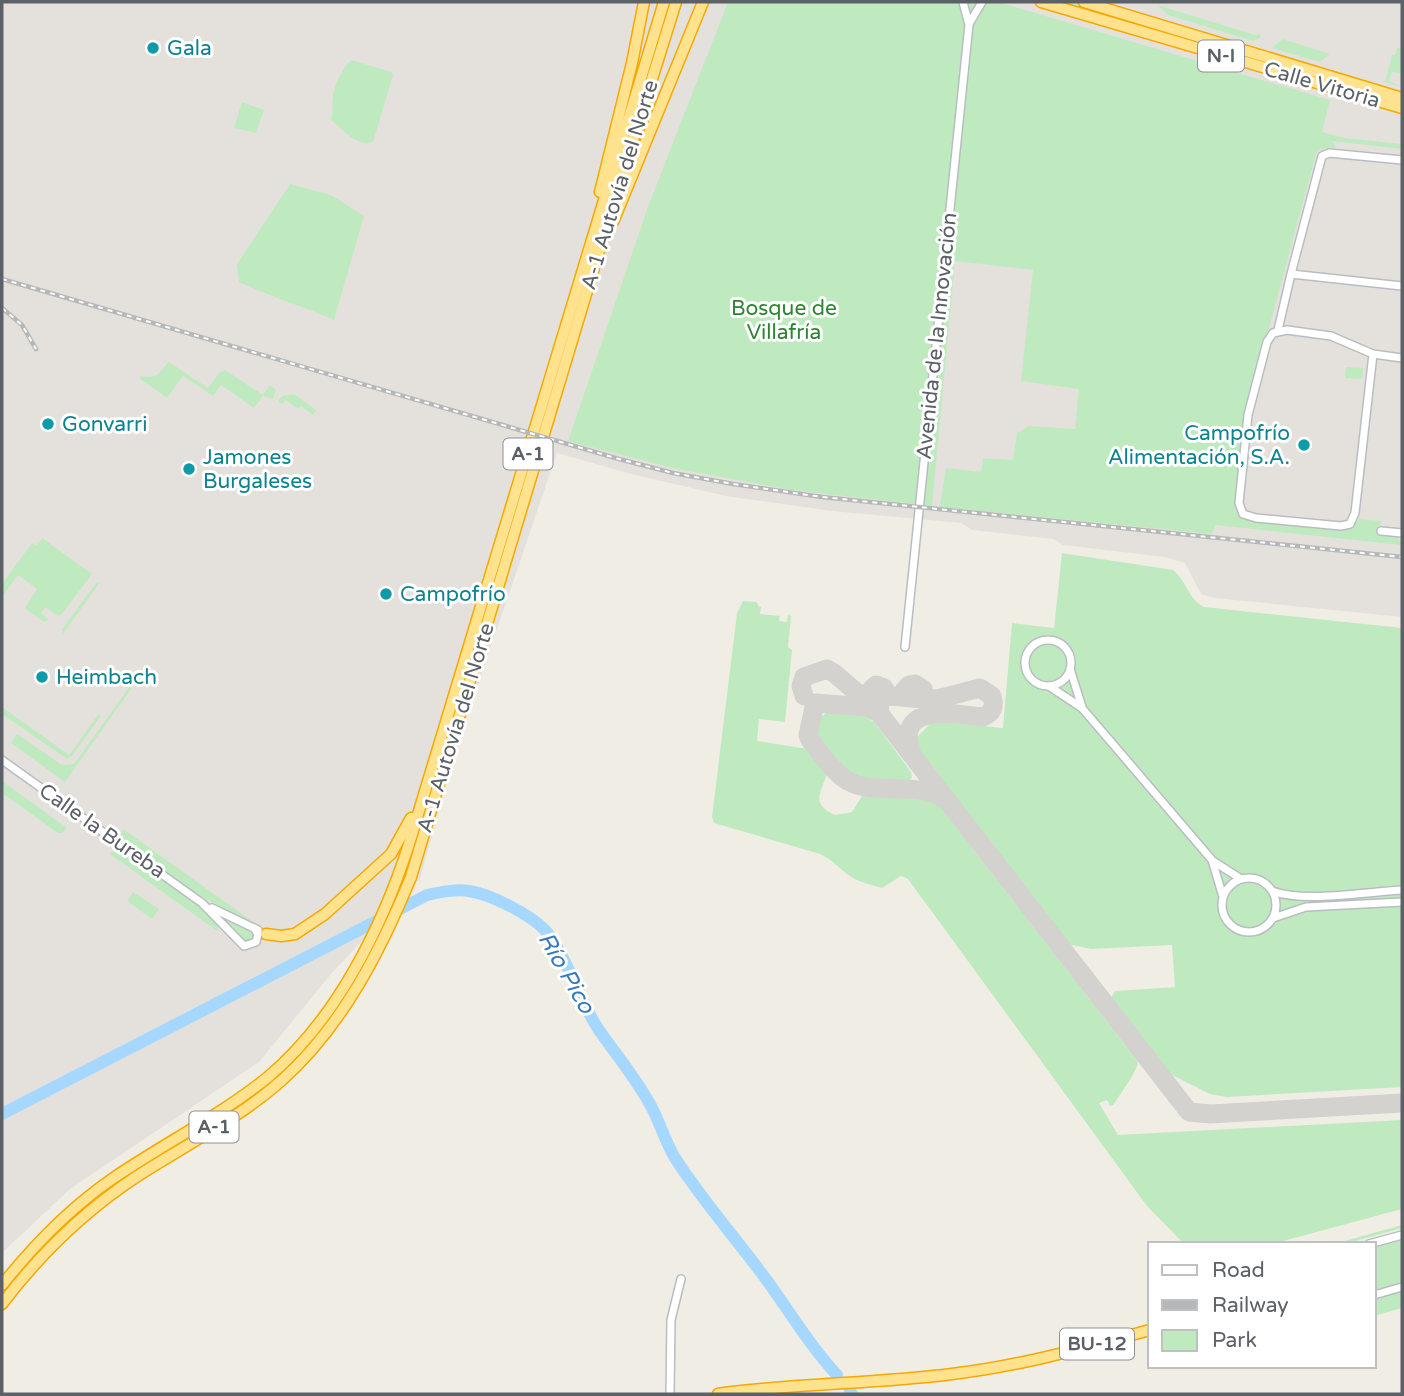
<svg xmlns="http://www.w3.org/2000/svg" width="1404" height="1396" viewBox="0 0 1404 1396" font-family="'Varela Round',sans-serif">
	<rect width="100%" height="100%" fill="#f0eee4"/>
	<path fill="#e4e1dc" d="M2 2H1402V617L1214 598 1201 594 1185 563 1165 557 1063 545 1053 539 972 530 961 523 832 511 726 496 631 474 557 453 455 752 420 879 331 974 259 1062 70 1189 2 1253Z"/>
	<path fill="#bfeabf" d="M728 2H998L1330 100 1322 132 1344 138 1402 144V149L1332 141 1336 147 1320 149 1316 154 1238 443 1240 444 1235 509 1240 517 1249 520 1345 530 1352 528 1359 519 1381 521 1379 535 1397 536 1399 540H1402V545L1215 525 1212 534 940 507 946 468 981 472 983 458 1013 460 1017 433 1029 426 1075 429 1079 389 1021 381 1033 270 955 261 932 506 792 490 672 468 568 441 649 204Z
		M1055 2H1070L1247 58Z
		M1157 5 1255 35 1259 34 1261 37 1253 41 1168 15Z
		M1283 39 1330 54 1320 62 1272 48Z
		M1397 48 1402 49V74L1392 72 1389 81 1402 87 1385 82 1392 55H1395Z
		M351 60 392 72 393 75 373 142C356 147 344 130 331 120 333 112 332 105 333 97 333 86 343 68 351 60Z
		M242 102 264 110 256 133 234 128Z
		M290 184 331 195 364 216 334 320C303 306 270 297 239 282L237 264Z
		M169 362 208 388 220 372 225 370 263 395 270 385 276 390 273 399 263 396 254 408 221 385 213 396 183 376 167 398 139 378 141 376C160 379 157 373 169 362Z
		M1346 367 1363 368 1362 379 1345 378Z
		M294 394 316 410 313 415 301 406 298 409 286 400 282 404 278 401 282 396Z
		M42 538 92 574 62 614 58 616 45 607 41 613 49 620 44 622 25 608 37 589 18 575 2 597V584L32 543 37 546Z
		M1062 553 1173 570C1187 581 1188 599 1204 607L1402 628V1087L1227 1097 1210 1094 1164 1071 1110 1000 1115 991 1175 987 1172 945 1091 949 1067 944 920 753 917 746V737L930 724 942 722 1003 728 1012 623 1054 628Z
		M97 582H100L63 634 62 629Z
		M743 601 757 602 758 606 761 607 760 614 780 616 779 621 787 622 788 615 791 616 788 647 792 650 785 722 759 719 757 741 808 749 827 773C822 792 809 803 835 815L852 812 862 796 867 793 931 799 938 804 1138 1062C1137 1072 1119 1096 1113 1105L1110 1106 1107 1100 1099 1103 1118 1135 1402 1120V1209L1272 1244H1184L1147 1206 908 879 901 876 882 888C872 885 862 883 853 878 841 871 834 860 820 854L714 823 712 817 737 613Z
		M145 665H148L65 782 11 743 17 734 62 765 74 764Z
		M2 707 69 755 98 715 101 716 72 756 67 759 2 714Z
		M829 711 860 714 874 722 911 772 912 778 906 784C861 779 843 782 817 738L819 718Z
		M2 781 67 828 62 833H58L2 793Z
		M123 829 252 921C203 903 163 870 121 839L120 837Z
		M115 849H120L200 905 218 923 217 931 110 854Z
		M133 892 159 909 152 919 127 901Z
		M222 917 250 930 254 934 250 941 244 940Z
		M1402 1225V1228L1345 1244H1334Z
		M1402 1239V1282L1374 1290V1246Z
		M1402 1291V1308L1374 1316V1299Z"/>
	<g fill="none" stroke-linecap="round" stroke-linejoin="round">
		<path stroke="#a6d8ff" stroke-width="12" d="M2 1114 427 895C441 892 455 889 469 891 490 894 529 914 544 929 564 950 579 999 597 1027 615 1054 638 1080 653 1110 661 1126 666 1143 675 1158 704 1203 740 1243 771 1286 792 1316 812 1348 837 1375
			M850 1391 852 1394"/>
		<path stroke="#d3d2ce" stroke-width="19" d="M804 696 801 686 804 677 827 669 834 673 876 709 1189 1112 1210 1114 1402 1103
			M875 708 869 700 868 693 876 685 884 688 889 696 924 699 923 689 915 684 909 685 903 692
			M875 711 866 707 815 703 808 735 810 740C821 753 835 776 852 783 880 795 918 781 944 799
			M881 716C878 707 878 700 888 696L937 699 980 688 992 696C995 706 993 713 983 717 954 714 893 702 912 754"/>
		<defs>
			<path id="minor" d="M969 24 982 2
				M1291 274 1402 286
				M1278 330 1291 274 1322 156 1329 153 1402 160
				M1373 354 1355 513 1350 524 1341 526 1256 518 1243 514 1239 503 1248 415 1267 342 1273 333 1287 330 1331 336 1373 354 1402 358
				M1381 531 1402 533
				M1025 663a23 23 0 1 1 46 0a23 23 0 1 1-46 0Z
				M905 647 968 34 969 25 963 2
				M1070 669 1082 707
				M1049 686 1082 708 1212 860 1223 897
				M2 760 202 903 244 946 256 942 258 934 254 928
				M1213 861 1241 879
				M1222 905a27 27 0 1 1 54 0a27 27 0 1 1-54 0Z
				M1272 891C1304 903 1367 892 1402 890
				M212 908 258 930
				M1273 918 1306 907 1402 902
				M1369 1244 1402 1235
				M1374 1295 1402 1287
				M670 1394 671 1320 681 1279"/>
			<path id="highway" d="M1041 2 1402 108
				M1084 2 1402 98
				M600 192 632 63 644 2
				M613 222 703 2
				M266 934 281 936 295 934 325 914 391 854 411 818
				M2 1285C34 1245 70 1208 112 1179 163 1144 220 1116 268 1077 336 1020 382 928 409 844L664 2
				M2 1304C40 1254 83 1212 136 1177 184 1146 238 1119 281 1081 342 1027 381 950 411 877L614 201 676 2
				M718 1394C796 1383 874 1384 952 1374 1020 1366 1084 1348 1150 1330"/>
		</defs>
		<use href="#minor" stroke="#b9bdc2" stroke-width="10"/>
		<use href="#highway" stroke="#f5a800" stroke-width="13"/>
		<use href="#minor" stroke="#fff" stroke-width="7"/>
		<use href="#highway" stroke="#ffe28d" stroke-width="10"/>
		<defs>
			<path id="rail" d="M2 279 619 459 673 473 733 484 822 497 1402 557
				M2 308 22 325 36 349"/>
		</defs>
		<use href="#rail" stroke="#b6b7b8" stroke-width="4.5"/>
		<use href="#rail" stroke="#fff" stroke-width="2" stroke-dasharray="5" stroke-linecap="butt"/>
	</g>
	<g fill="#0f9aa8" stroke="#fff" stroke-width="2.5">
		<circle cx="153" cy="48" r="7"/>
		<circle cx="48" cy="424" r="7"/>
		<circle cx="1304" cy="445" r="7"/>
		<circle cx="189" cy="469" r="7"/>
		<circle cx="386" cy="594" r="7"/>
		<circle cx="42" cy="677" r="7"/>
	</g>
	<g text-anchor="middle" dominant-baseline="central" stroke-width="6" stroke-linejoin="round" paint-order="stroke">
		<g fill="#fff" stroke="#8d9095" stroke-width="2">
			<rect x="1198" y="40.5" width="46" height="31" rx="5"/>
			<rect x="503.5" y="438.5" width="49" height="31" rx="5"/>
			<rect x="189.5" y="1111.5" width="49" height="31" rx="5"/>
			<rect x="1060" y="1328.5" width="74" height="31" rx="5"/>
		</g>
		<g font-size="19" font-weight="bold" fill="#5c6167">
			<text x="1221" y="56">N-I</text>
			<text x="528" y="454">A-1</text>
			<text x="214" y="1127">A-1</text>
			<text x="1097" y="1344">BU-12</text>
		</g>
		<g font-size="21" fill="#0d838f" stroke="#fff" text-anchor="start">
			<text x="167" y="48">Gala</text>
			<text x="62" y="424">Gonvarri</text>
			<text x="1290" y="433" text-anchor="end">Campofrío<tspan x="1290" dy="24">Alimentación, S.A.</tspan></text>
			<text x="203" y="457">Jamones<tspan x="203" dy="24">Burgaleses</tspan></text>
			<text x="400" y="594">Campofrío</text>
			<text x="56" y="677">Heimbach</text>
		</g>
		<g font-size="21" fill="#5c6167" stroke="#fff">
			<text transform="translate(1322 85) rotate(16)">Calle Vitoria</text>
			<text transform="translate(620 185) rotate(-73)">A-1 Autovía del Norte</text>
			<text transform="translate(937 336) rotate(-84)">Avenida de la Innovación</text>
			<text transform="translate(456 728) rotate(-73)">A-1 Autovía del Norte</text>
			<text transform="translate(102 831) rotate(35)">Calle la Bureba</text>
		</g>
		<g font-size="21" fill="#2c8530" stroke="#fff">
			<text x="784" y="308">Bosque de<tspan x="784" dy="24">Villafría</tspan></text>
		</g>
		<g font-size="23" font-style="italic" fill="#3878bc" stroke="#fff">
			<text transform="translate(566 973) rotate(60)">Río Pico</text>
		</g>
	</g>
	<rect width="1404" height="1396" fill="none" stroke="#5c6167" stroke-width="7"/>
	<rect x="1148" y="1242" width="228" height="126" fill="#ffffff" stroke="#bec0c2" stroke-width="2"/>
	<rect x="1162" y="1265" width="35" height="10" fill="#ffffff" stroke="#bec0c2" stroke-width="2"/>
	<text x="1212" y="1277" font-size="21" fill="#5c6167">Road</text>
	<rect x="1162" y="1300" width="35" height="10" fill="#b6b7b8" stroke="#bec0c2" stroke-width="2"/>
	<text x="1212" y="1312" font-size="21" fill="#5c6167">Railway</text>
	<rect x="1162" y="1330" width="35" height="21" fill="#bfeabf" stroke="#bec0c2" stroke-width="2"/>
	<text x="1212" y="1347" font-size="21" fill="#5c6167">Park</text>
</svg>
